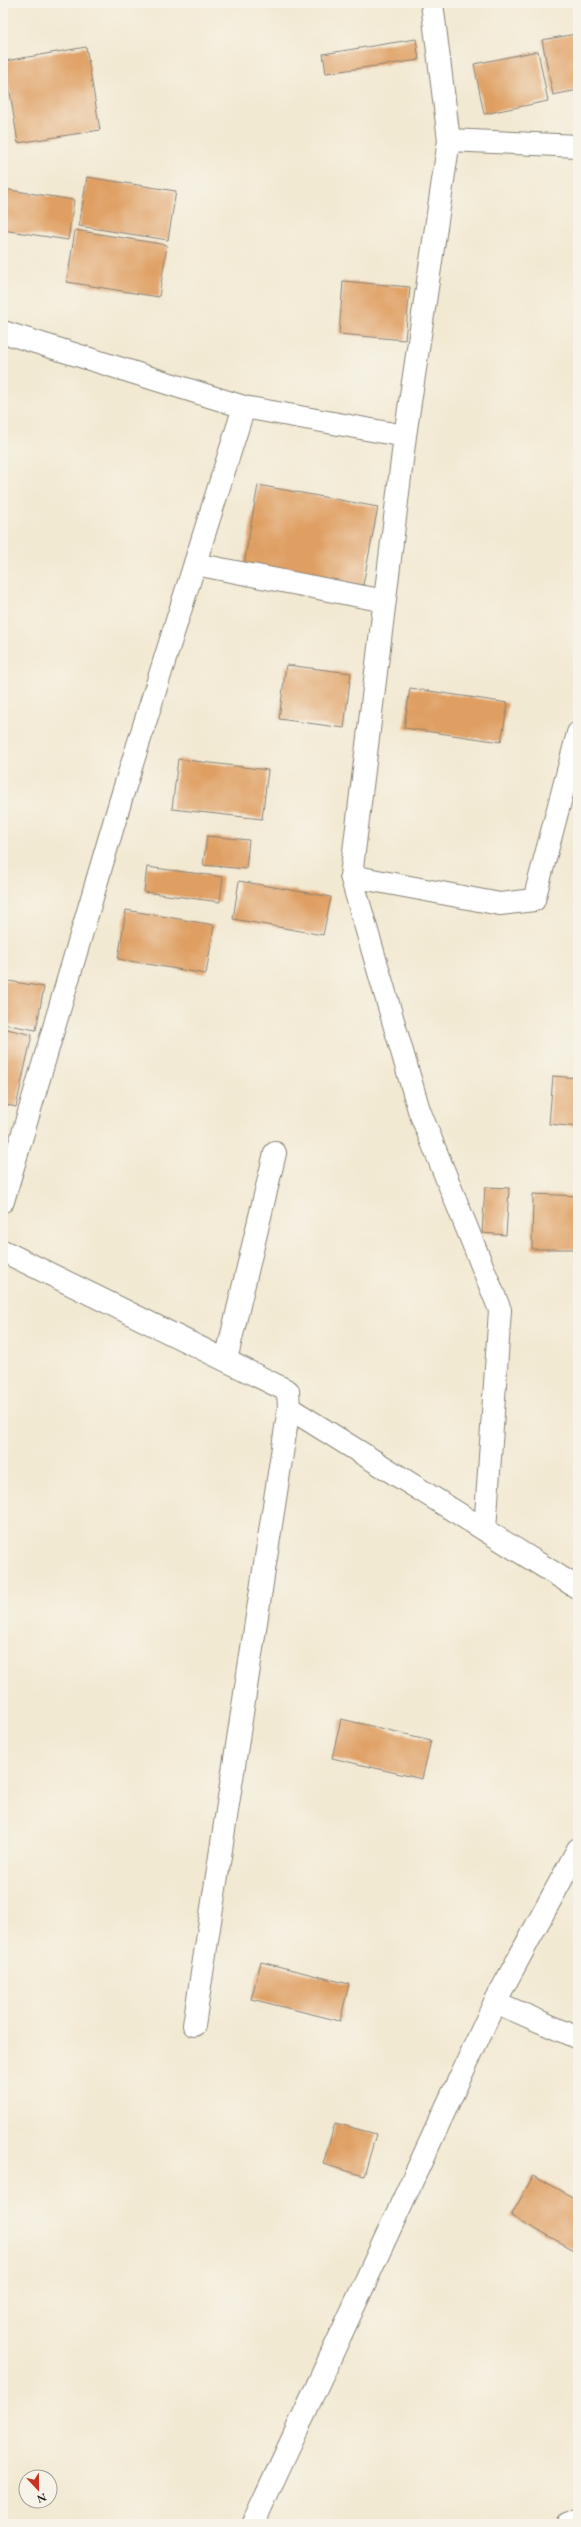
<svg xmlns="http://www.w3.org/2000/svg" width="581" height="2527" viewBox="0 0 581 2527" font-family="'EB Garamond',serif">
	<rect width="100%" height="100%" fill="#f7f3e8"/>
	<filter id="ink" filterUnits="userSpaceOnUse"><feTurbulence type="fractalNoise" baseFrequency=".025" numOctaves="2"/><feDisplacementMap in="SourceGraphic" scale="8" xChannelSelector="R" yChannelSelector="G"/><feConvolveMatrix kernelMatrix="1 2 1 2 8 2 1 2 1" color-interpolation-filters="sRGB"/></filter>
	<filter id="wash" filterUnits="userSpaceOnUse"><feTurbulence type="fractalNoise" baseFrequency=".012" numOctaves="4" result="noise"/><feDisplacementMap in="SourceGraphic" scale="16" xChannelSelector="R" yChannelSelector="G"/><feGaussianBlur stdDeviation="0.9" result="paint"/><feColorMatrix in="noise" values="0 0 0 0 0 0 0 0 0 0 0 0 0 0 0 0 0 1.4 0 .05"/><feComposite in="paint" operator="in"/></filter>
	<g filter="url(#wash)">
		<rect width="100%" height="100%" fill="#f2e9d2"/>
		<g id="blocks">
			<path fill="#df9f62" d="M576 34 578 90 553 95 542 40Z
				M416 39 419 60 326 73 323 54Z
				M86 47 100 130 18 143 5 61Z
				M538 51 548 101 484 114 474 64Z
				M87 177 176 191 168 240 79 226Z
				M3 189 74 200 68 240 3 230Z
				M75 230 167 245 159 297 67 282Z
				M343 281 410 287 405 340 339 334Z
				M258 485 378 507 363 585 244 564Z
				M286 665 351 673 344 728 279 719Z
				M410 688 508 703 501 742 404 728Z
				M178 759 268 770 262 819 172 809Z
				M207 836 249 840 246 869 203 865Z
				M147 867 223 877 220 902 144 892Z
				M239 881 331 897 323 935 233 919Z
				M126 910 214 925 206 974 118 959Z
				M3 980 44 987 36 1030 3 1024Z
				M3 1028 32 1035 16 1107 3 1104Z
				M553 1076 578 1078V1127L549 1124Z
				M485 1187 509 1188 506 1235 482 1233Z
				M533 1194 578 1196V1249H532Z
				M341 1719 431 1740 422 1779 332 1758Z
				M261 1962 349 1984 340 2021 251 1999Z
				M335 2123 376 2134 364 2176 323 2164Z
				M533 2176 578 2200V2252L511 2216Z"/>
		</g>
	</g>
	<g filter="url(#ink)">
		<use href="#blocks" fill-opacity="0" stroke="#878277" stroke-width="1"/>
		<g fill="none" stroke-linecap="round" stroke-linejoin="round">
			<defs>
				<path id="minor" d="M449 140 578 146
					M3 332 244 407 405 436 449 140 432 3
					M405 436 351 876 500 904 534 900 578 733
					M195 564 385 601
					M351 876 419 1110 500 1310 485 1530
					M3 1201 121 799 244 407
					M3 1251 288 1391 289 1408 578 1588
					M226 1360 275 1153
					M495 2002 578 2038
					M194 2025 289 1408
					M568 2524 578 2520"/>
				<path id="tertiary" d="M253 2524 495 2002 578 1849"/>
			</defs>
			<use href="#minor" stroke="#878277" stroke-width="24"/>
			<use href="#tertiary" stroke="#878277" stroke-width="24"/>
			<use href="#minor" stroke="#fff" stroke-width="22"/>
			<use href="#tertiary" stroke="#fff" stroke-width="22"/>
		</g>
	</g>
	<rect width="581" height="2527" fill="none" stroke="#f7f3e8" stroke-width="16"/>
	<g transform="translate(38 2489) rotate(158)"><circle r="19" fill="#f7f3e8" stroke="#9f9d96"/>
	<path d="M0-3L7 15L0 10L-7 15Z" fill="#c8321e"/>
	<text y="-6" font-size="11" font-weight="bold" text-anchor="middle" fill="#1c1c1c">N</text>
	</g>
</svg>
